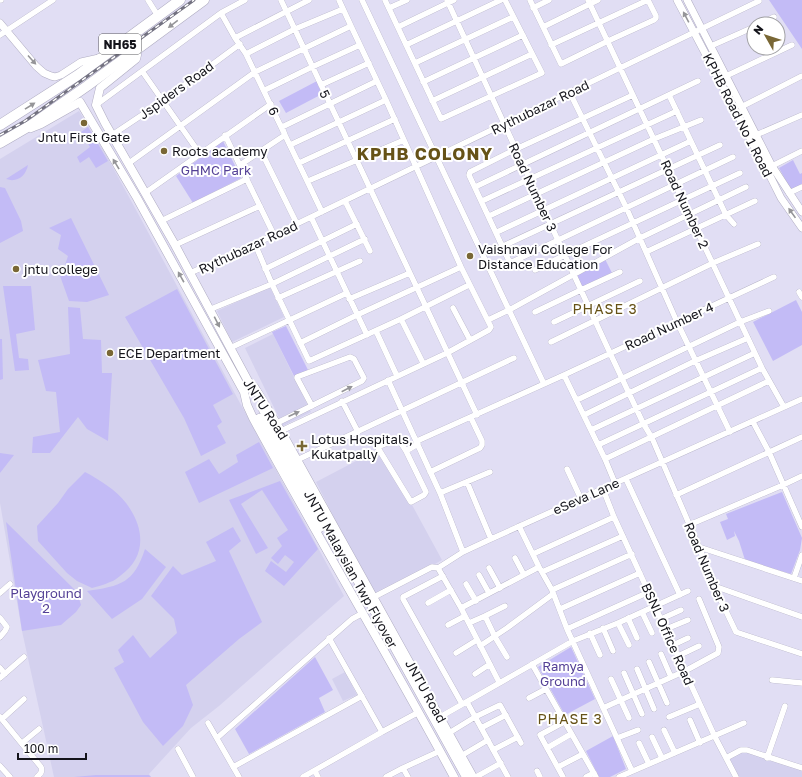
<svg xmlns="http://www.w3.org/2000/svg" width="802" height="777" viewBox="0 0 802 777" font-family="'Golos Text',sans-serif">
	<rect width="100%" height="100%" fill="#e1def4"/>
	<path fill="#d4d1ee" d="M79 111 105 153 135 208 344 596 219 706 191 728 149 774 151 777H54L22 631 0 503V159Z
		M270 287 284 317 232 342 217 311Z
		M273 334 311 412 283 426 245 348Z
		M381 448 442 560 376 597 349 547 316 482Z
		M345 672 357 695 343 701 332 679Z
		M741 750 802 768V777H736L726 758Z"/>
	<path fill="#c3bbf6" d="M769 0H802V49Z
		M317 81 324 93 286 113 279 101Z
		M88 127 108 161 96 168 89 157 80 163 77 157 90 147 81 132Z
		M223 141 241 178 193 203 176 176Z
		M793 160 800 174 802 173V185L791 190 779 168Z
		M28 165C26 176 17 183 6 179Z
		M0 187 5 188 21 221 23 231 0 243Z
		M71 218 109 295 87 302 69 301 59 273 63 271 68 256 58 249 61 235 49 228Z
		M604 257 612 273 583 288 575 272Z
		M3 286H31L35 330 16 334 19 358 28 359 29 370 15 371Z
		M177 289 233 394 213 405 222 422 217 426 226 443 201 456 184 418 125 317Z
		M796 300 802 312V345L773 361 753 322Z
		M68 307 80 308 83 339 101 340 102 373H112L108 441 87 429 78 417 50 453H32L33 437 60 432 56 392 46 391 38 360 70 354Z
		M286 326 309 372 295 378 272 332Z
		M0 339H2L3 379 0 380Z
		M259 442 273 468 199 503 185 472 209 459 219 474 238 462 236 455Z
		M0 453 14 455 0 473Z
		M85 472C100 480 116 490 126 503 145 528 147 557 120 576 117 578 114 581 110 582 104 585 98 586 92 588L77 581 67 573 38 541 37 526 58 503 68 489Z
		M280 481 318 549 284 586 265 571 271 561 286 572 294 562 285 555 278 564 271 558 282 546 277 538 288 530 262 490 241 504 268 548 256 554 229 500Z
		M782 492 802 538 800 550 791 574 745 560 739 541 734 531 735 536 727 540 720 522 728 519 726 514Z
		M6 522 77 592 81 605 76 612 61 625 22 631Z
		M233 527 241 541 229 551 262 622 239 639 186 685 193 705 183 726 163 746 143 722 114 668 124 662 118 650 133 635 150 658 177 633 174 619 151 596 173 566 182 575 216 561 206 542Z
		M145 549 166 567 142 599 112 619 87 591C121 586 134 583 145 549Z
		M571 647 595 699 565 715 538 667Z
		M315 657 333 690 319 698 325 712 249 754 235 729Z
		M613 736 626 769 610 777H599L586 751Z
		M96 775H149L151 777H74Z"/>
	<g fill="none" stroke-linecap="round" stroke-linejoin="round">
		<defs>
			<path id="street" d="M0 0H1
				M148 0 158 16
				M281 0 477 415
				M362 0 544 384
				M385 0 441 119 542 73 505 0
				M447 0 610 353 643 423 652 438 699 547 714 586 736 632 802 654
				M530 0 561 64 608 41 654 20 656 18V16L648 0
				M588 0 762 368 784 407
				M389 8 407 0
				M533 8 549 0
				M221 13 235 38 246 54 322 212
				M760 24 774 17
				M398 27 454 0
				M543 27 598 0
				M0 35 53 0
				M235 38 309 0
				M406 45 501 0
				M551 45 648 0
				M711 46 754 27
				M246 54 295 29 343 9
				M415 63 513 17
				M142 71 200 154
				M726 76 792 45
				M423 82 523 35
				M321 85 369 63
				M265 90 312 67 360 45
				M570 93 626 207 677 322 730 432
				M633 95 516 149 470 172 469 175 510 263 733 157
				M669 95 726 215 734 224
				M432 101 532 54
				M96 105 221 13 245 0
				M741 107 802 76
				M112 135 163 101 240 44
				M225 135 274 235
				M756 135 802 115
				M290 145 386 100
				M261 151 297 224
				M129 163 255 72 351 26 339 0
				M299 163 395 119
				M240 165 285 135 282 127 377 81
				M772 166 802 151
				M308 181 404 140
				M475 187 698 81
				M145 193 271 104
				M789 193 802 187
				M345 201 370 251
				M482 201 677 111
				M489 216 654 139 701 120
				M311 217 367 335
				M161 221 247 179
				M497 232 691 141
				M255 244 272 284 309 361 401 319 469 285
				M175 245 260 206
				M503 246 720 145
				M646 252 755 201
				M265 269 357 224
				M535 270 565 255 740 173
				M190 273 255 244 759 1
				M799 292 802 297
				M278 298 360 261
				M349 299 410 273
				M453 308 470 340
				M211 309 272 284 365 239
				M535 312 581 290 620 272
				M401 319 423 363
				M488 320 509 310 640 238 746 187
				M554 322 640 281
				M376 331 397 376
				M551 342 713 263 758 244
				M300 343 357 315 461 267
				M230 348 347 293
				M564 375 605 459 615 483
				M388 380 440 493 463 552
				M577 400 740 322 769 311
				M342 401 358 432
				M584 415 695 361 748 338
				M753 422 769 452 802 527
				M277 423 362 381 364 378 354 359 350 357 297 377V378L312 406
				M591 430 755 353
				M281 431 447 353 489 330 491 327 461 267 386 100 351 26
				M417 441 564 375 774 277
				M598 445 762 368
				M406 451 399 440 397 439 380 446 378 448 411 502 424 495 426 492 406 451 418 444
				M605 459 769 381
				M297 460 514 358
				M567 469 581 499
				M430 472 480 448 482 445V441L471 418
				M626 479 680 595
				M467 482 491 539
				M603 489 614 517 715 737 736 777
				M440 493 490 472
				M676 495 802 437
				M689 525 783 485 802 476
				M519 526 539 567 552 590 567 629 632 771
				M699 547 802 581
				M533 554 614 517
				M515 558 524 575
				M438 568 461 608 499 682
				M489 568 500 588
				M542 572 623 536
				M479 575 489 593
				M443 576 403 597V599L462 704
				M794 578 802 555
				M466 584 476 601
				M714 586 802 617
				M552 590 632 554
				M0 593 10 584
				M374 597 432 567 438 568 463 552 491 539 802 399
				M428 603 451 590
				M461 608 539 567
				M560 609 640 573
				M642 612 652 633
				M485 616 505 606
				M0 618 7 627 5 631 0 637
				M628 618 637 638
				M661 619 681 610
				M469 623 485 616 495 637 507 657
				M618 623 629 645
				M448 625 465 616
				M603 628 613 651
				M567 629 649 592
				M666 629 688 620
				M590 633 600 655
				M329 638 382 732
				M673 645 688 638
				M480 646 507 628 553 594
				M456 653 477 640
				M661 654 671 677
				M678 656 699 646
				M649 662 667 703
				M532 664 596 777
				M0 668 5 674
				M637 669 654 709
				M624 673 642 714
				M475 674 490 664
				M0 678 24 657
				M611 679 629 718
				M772 680 802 683
				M529 698 546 689
				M467 702 508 777
				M603 708 685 671 718 653 719 647 699 599
				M0 717 41 767C43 772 40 774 37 777
				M440 717 573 641 618 623 688 591
				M669 717 700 704
				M2 719 24 699
				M690 720 700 743
				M208 723 239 777
				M481 728 506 715
				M664 730 675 753
				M449 733 475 717 500 705 521 743
				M652 737 662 758
				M217 738 352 619 363 613
				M617 738 638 730
				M22 743 39 729
				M639 743 649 764
				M547 748 571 734
				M178 749 193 777
				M493 750 518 737
				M461 756 488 740
				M726 758 741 750H747L802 768
				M767 758 785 706
				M0 766 10 777
				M233 767 362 696
				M558 767 583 754
				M315 771 318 777
				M537 771 540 777
				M303 777 382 732 419 712
				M386 777 403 768
				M408 777 403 768 440 751
				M476 777 501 763
				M563 777 540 735 564 722
				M586 777 594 773
				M619 777 744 723"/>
			<path id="secondary" d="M677 0 772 180 781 198 802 228
				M687 0 772 166 802 212
				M0 23 36 66 44 73 51 76 55 77 61 75 81 62 99 58"/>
			<path id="primary" d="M137 50V55L136 59 100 88 96 105 105 123 175 245 248 381 255 388 281 431 473 777
				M31 128 41 124 80 102 137 198 244 392 247 405 253 418C318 538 389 656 454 777
				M263 410 466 777
				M259 418 320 528"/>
			<path id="highway" d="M0 125 78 75 180 0
				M0 143 31 125 87 86 204 0"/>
		</defs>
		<use href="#street" stroke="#afacc1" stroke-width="6"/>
		<use href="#secondary" stroke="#afacc1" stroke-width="8"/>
		<use href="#primary" stroke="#afacc1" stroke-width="9"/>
		<use href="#highway" stroke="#afacc1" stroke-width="11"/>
		<use href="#street" stroke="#fff" stroke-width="5.5"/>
		<use href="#secondary" stroke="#fff" stroke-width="7"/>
		<use href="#primary" stroke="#fff" stroke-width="8"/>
		<use href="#highway" stroke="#fff" stroke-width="10"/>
		<defs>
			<path id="rail" d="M0 135 25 121 194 0"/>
		</defs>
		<use href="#rail" stroke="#737280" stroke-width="3"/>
		<use href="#rail" stroke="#fff" stroke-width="1.5" stroke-dasharray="4.5" stroke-linecap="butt"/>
	</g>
	<defs><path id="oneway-solid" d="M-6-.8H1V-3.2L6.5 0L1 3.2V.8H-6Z"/></defs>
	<g fill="#959598">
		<use href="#oneway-solid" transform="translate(686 17) rotate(-118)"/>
		<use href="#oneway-solid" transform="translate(173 24) rotate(143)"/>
		<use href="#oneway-solid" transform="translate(32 60) rotate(48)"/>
		<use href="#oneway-solid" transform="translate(30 106) rotate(-32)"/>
		<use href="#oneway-solid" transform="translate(116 164) rotate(-121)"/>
		<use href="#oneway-solid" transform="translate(792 213) rotate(-125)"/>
		<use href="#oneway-solid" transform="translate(181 277) rotate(-119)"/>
		<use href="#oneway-solid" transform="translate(217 322) rotate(63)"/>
		<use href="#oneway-solid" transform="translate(347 389) rotate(-27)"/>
		<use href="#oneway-solid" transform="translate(294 414) rotate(-24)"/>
	</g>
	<g fill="#796735" stroke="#fff" stroke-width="1.5">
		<circle cx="84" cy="123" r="4"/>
		<circle cx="164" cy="151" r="4"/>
		<circle cx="470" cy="256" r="4"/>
		<circle cx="16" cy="269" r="4"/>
		<circle cx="110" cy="353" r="4"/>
		<path d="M300 440h4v4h4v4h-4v4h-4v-4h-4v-4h4z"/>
	</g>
	<g text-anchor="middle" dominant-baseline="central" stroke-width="4" stroke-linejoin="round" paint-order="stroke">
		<rect fill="#fff" stroke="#5a5a5f" stroke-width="1" x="99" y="34" width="42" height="20" rx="3"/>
		<g font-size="12" font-weight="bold" fill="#14141b">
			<text x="120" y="44">NH65</text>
		</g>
		<g font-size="13" fill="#14141b" stroke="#fff">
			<text transform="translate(176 90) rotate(-36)">Jspiders Road</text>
			<text transform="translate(325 94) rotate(66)">5</text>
			<text transform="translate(540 107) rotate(-26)">Rythubazar Road</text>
			<text transform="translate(274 111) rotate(65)">6</text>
			<text transform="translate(738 115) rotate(63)">KPHB Road No 1 Road</text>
			<text transform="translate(533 187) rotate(65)">Road Number 3</text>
			<text transform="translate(685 204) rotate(65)">Road Number 2</text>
			<text transform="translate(248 247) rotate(-25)">Rythubazar Road</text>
			<text transform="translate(669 326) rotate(-25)">Road Number 4</text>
			<text transform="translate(266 409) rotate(57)">JNTU Road</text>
			<text transform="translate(586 496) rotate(-24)">eSeva Lane</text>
			<text transform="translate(707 567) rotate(67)">Road Number 3</text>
			<text transform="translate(351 569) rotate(61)">JNTU Malaysian Twp Flyover</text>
			<text transform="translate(668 634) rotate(66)">BSNL Office Road</text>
			<text transform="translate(426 691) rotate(61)">JNTU Road</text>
		</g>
		<g font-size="13" fill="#14141b" stroke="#fff" text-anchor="start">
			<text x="84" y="137" text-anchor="middle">Jntu First Gate</text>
			<text x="172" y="151">Roots academy</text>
			<text x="478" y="249">Vaishnavi College For<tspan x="478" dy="15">Distance Education</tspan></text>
			<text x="24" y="269">jntu college</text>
			<text x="118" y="353">ECE Department</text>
			<text x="311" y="439">Lotus Hospitals,<tspan x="311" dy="15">Kukatpally</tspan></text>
		</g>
		<g font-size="13" fill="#544096" stroke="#fff">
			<text x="216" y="170">GHMC Park</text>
			<text x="46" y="593">Playground<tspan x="46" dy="15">2</tspan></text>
			<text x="563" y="666">Ramya<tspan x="563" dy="15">Ground</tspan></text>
		</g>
		<g font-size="14" letter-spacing="1" fill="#665217" stroke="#fff">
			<text x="605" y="308">PHASE 3</text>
			<text x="570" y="718">PHASE 3</text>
		</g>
		<g font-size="17" font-weight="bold" letter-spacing="1" fill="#665217" stroke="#fff">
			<text x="425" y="153">KPHB COLONY</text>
		</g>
	</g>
	<g transform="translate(766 36) rotate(309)"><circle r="19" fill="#ffffff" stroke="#a1a1a4"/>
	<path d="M0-3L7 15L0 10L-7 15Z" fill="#796735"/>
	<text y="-6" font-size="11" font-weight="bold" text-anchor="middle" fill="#14141b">N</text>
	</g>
	<path d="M18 753v6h68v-6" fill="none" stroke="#14141b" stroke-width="2"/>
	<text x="24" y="753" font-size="12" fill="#14141b" stroke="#ffffff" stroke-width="3" paint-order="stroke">100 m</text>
</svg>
